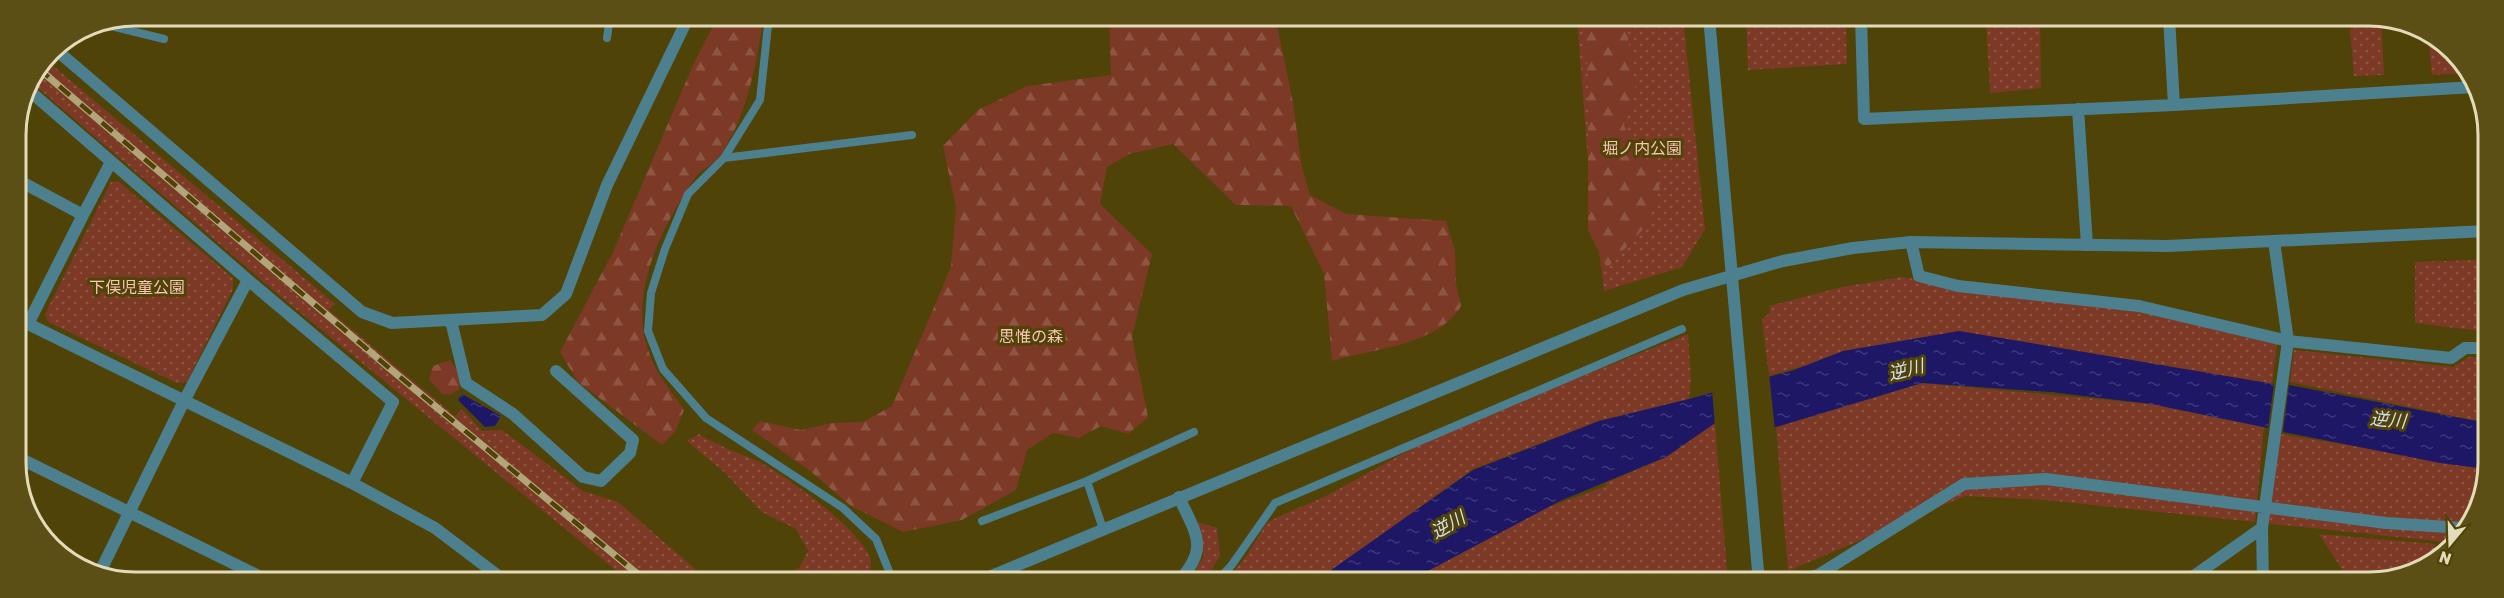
<svg xmlns="http://www.w3.org/2000/svg" width="2504" height="598" viewBox="0 0 2504 598" font-family="Rubik,'Noto Sans JP',sans-serif">
	<defs>
		<pattern id="grass-dots" width="8" height="8" patternUnits="userSpaceOnUse" patternTransform="scale(1.5)"><rect width="8" height="8" fill="#7c3925"/><path d="M2 2h.1M6 6h.1" fill="none" stroke="#8e5543" stroke-width="1.8" stroke-linecap="round"/></pattern>
		<pattern id="forest-firs" width="22" height="20" patternUnits="userSpaceOnUse" patternTransform="scale(1.5)"><rect width="22" height="20" fill="#7c3925"/><path d="M5 1l3.5 6h-7zM16 11l3.5 6h-7z" fill="#8e5543"/></pattern>
		<pattern id="water-ripples" width="26" height="14" patternUnits="userSpaceOnUse" patternTransform="scale(1.5)"><rect width="26" height="14" fill="#1d1766"/><path d="M2 4q2-2 4 0t4 0M15 11q2-2 4 0t4 0" fill="none" stroke="#3e387a"/></pattern>
	</defs>
	<rect width="100%" height="100%" fill="#4f4307"/>
	<path fill="url(#grass-dots)" d="M1577 17H1683L1705 229 1682 267 1604 291 1587 149Z
		M1746 17H1846L1847 64 1748 70Z
		M1986 17H2040L2041 88 1990 93Z
		M2349 17H2381L2384 75 2354 76Z
		M2428 36 2454 50 2466 73 2432 75Z
		M45 59 335 304 329 310 455 416 462 409 482 431 502 430 583 491 618 502 709 581H629L280 296 30 81Z
		M118 181 233 278V289L187 382 177 383 48 322 45 314 111 182Z
		M2477 260 2481 331 2415 323V262Z
		M1902 277 2136 311 2277 344 2272 384 1959 331 1791 369 1769 376 1762 319 1770 313 1769 306 1842 287Z
		M1688 334 1691 381 1689 399 1599 421 1473 469 1329 572 1325 582H1224L1245 558 1267 523 1280 516 1326 496 1446 430Z
		M2294 350 2453 367 2469 357H2487V423L2290 382Z
		M1922 383 2151 404 2264 427 2255 522 2045 500 1965 496 1788 571 1776 427Z
		M1715 423 1728 582H1407L1546 508 1606 486V483L1666 457Z
		M699 434C718 446 737 452 757 461 782 472 870 536 871 563 871 569 868 576 867 581H775L800 567 808 551 796 529 762 512 724 472 687 441Z
		M2280 434 2487 468V487L2454 543 2265 523Z
		M1197 522 1217 528 1220 556 1204 582H1188L1204 556Z
		M2319 534 2435 544 2434 559 2377 583H2351Z"/>
	<path fill="url(#forest-firs)" d="M718 16H764C756 63 749 108 724 150 717 163 700 169 692 182 659 232 625 301 652 360 659 378 674 394 684 410L675 432 662 445 578 382 560 352 613 252 693 65Z
		M1109 16H1275L1292 97 1302 168 1310 195 1346 214 1446 221 1455 251 1456 284 1461 306C1439 345 1372 349 1332 361L1324 274 1291 206 1236 205 1173 144 1129 154 1107 167 1100 204 1152 254 1132 337 1148 417 1128 434 1101 426 1079 438 1053 433 1027 450 1016 490 962 520 903 532 851 506 809 470 752 430 760 421 801 430 832 423 863 422 892 406 951 267 956 207 943 146 978 110 1027 86 1111 75Z
		M1587 17H1625L1636 91 1623 123 1634 149 1655 165 1660 189 1645 227 1607 268 1588 230V75L1584 37Z
		M450 360 462 377 459 389 450 395 442 394 429 379 433 366Z"/>
	<path fill="url(#water-ripples)" d="M1959 331 2274 384 2268 428 2151 404 2050 392 1922 383 1776 427 1715 423 1666 457 1560 501 1407 582H1324L1327 573 1473 470 1599 421 1689 399 1794 370 1843 351Z
		M2289 385 2487 423V469L2440 463 2283 432Z
		M462 394 501 416 495 426 485 427 458 400Z"/>
	<path fill="#4f4307" d="M1769 373 1775 430 1715 427 1712 390Z"/>
	<g fill="none" stroke-linecap="round" stroke-linejoin="round">
		<path stroke="#4c808e" stroke-width="8" d="M103 21 111 26 164 39
			M607 38 610 15
			M724 158 760 100 769 16
			M1087 481 1103 529
			M982 521 1087 481 1194 432
			M893 581 876 539 843 508 706 418 663 369 648 331 651 293 665 249 688 194 724 158 912 135
			M1216 582 1231 566 1275 503 1682 329"/>
		<path stroke="#4c808e" stroke-width="12" d="M1861 17 1864 119 2174 105 2474 87
			M2169 17 2174 105
			M54 48 362 312 392 323 542 315 566 294 607 185 689 16
			M25 87 248 280 184 401
			M2078 109 2087 245
			M16 179 83 215 28 324
			M83 215 111 162
			M1911 242 1919 276 1958 286 2139 306 2288 341 2451 358 2465 348H2487
			M248 280 393 402 352 483
			M16 318 352 483 435 528 505 581
			M451 321 466 383 513 414 583 477 601 481 630 453 633 440 556 371
			M17 457 269 581
			M1178 582C1210 547 1196 535 1179 497
			M1789 582 1818 575 1964 484 2046 479 2386 523 2463 528
			M2184 583 2262 528
			M2263 583 2262 528 2288 341 2274 241"/>
		<path stroke="#4c808e" stroke-width="12" d="M1709 17 1759 582
			M99 574 184 401
			M979 581 1683 290 1783 261 1853 248 1911 242 2167 246 2487 231"/>
		<defs>
			<path id="rail" d="M38 68 388 367 646 581"/>
		</defs>
		<use href="#rail" stroke="#b0a67a" stroke-width="7"/>
		<use href="#rail" stroke="#4f4307" stroke-width="4.5" stroke-dasharray="14" stroke-linecap="butt"/>
	</g>
	<g text-anchor="middle" dominant-baseline="central" stroke-width="6" stroke-linejoin="round" paint-order="stroke">
		<g font-size="16" fill="#f9c4b4" stroke="#4f4307">
			<text x="1642" y="148">堀ノ内公園</text>
			<text x="137" y="287">下俣児童公園</text>
			<text x="1031" y="336">思惟の森</text>
		</g>
		<g font-size="18" font-style="italic" fill="#d8dcf4" stroke="#4f4307">
			<text transform="translate(1906 370) rotate(-14)">逆川</text>
			<text transform="translate(2388 420) rotate(5)">逆川</text>
			<text transform="translate(1448 525) rotate(-30)">逆川</text>
		</g>
	</g>
	<path d="M0 0H2504V598H0ZM135 26H2369A109 109 0 0 1 2478 135V463A109 109 0 0 1 2369 572H135A109 109 0 0 1 26 463V135A109 109 0 0 1 135 26Z" fill="#5b4f15" fill-rule="evenodd"/>
	<path fill="none" stroke="#e4dcb9" stroke-width="3" d="M135 26H2369A109 109 0 0 1 2478 135V463A109 109 0 0 1 2369 572H135A109 109 0 0 1 26 463V135A109 109 0 0 1 135 26Z"/>
	<g transform="translate(2450 544) rotate(199)" stroke="#4f4307" stroke-width="4.5" paint-order="stroke">
	<path d="M0-4.5L10 22L0 15L-10 22Z" fill="#e4dcb9"/>
	<text y="-9" font-size="16" font-weight="bold" text-anchor="middle" fill="#e4dcb9">N</text>
	</g>
</svg>
